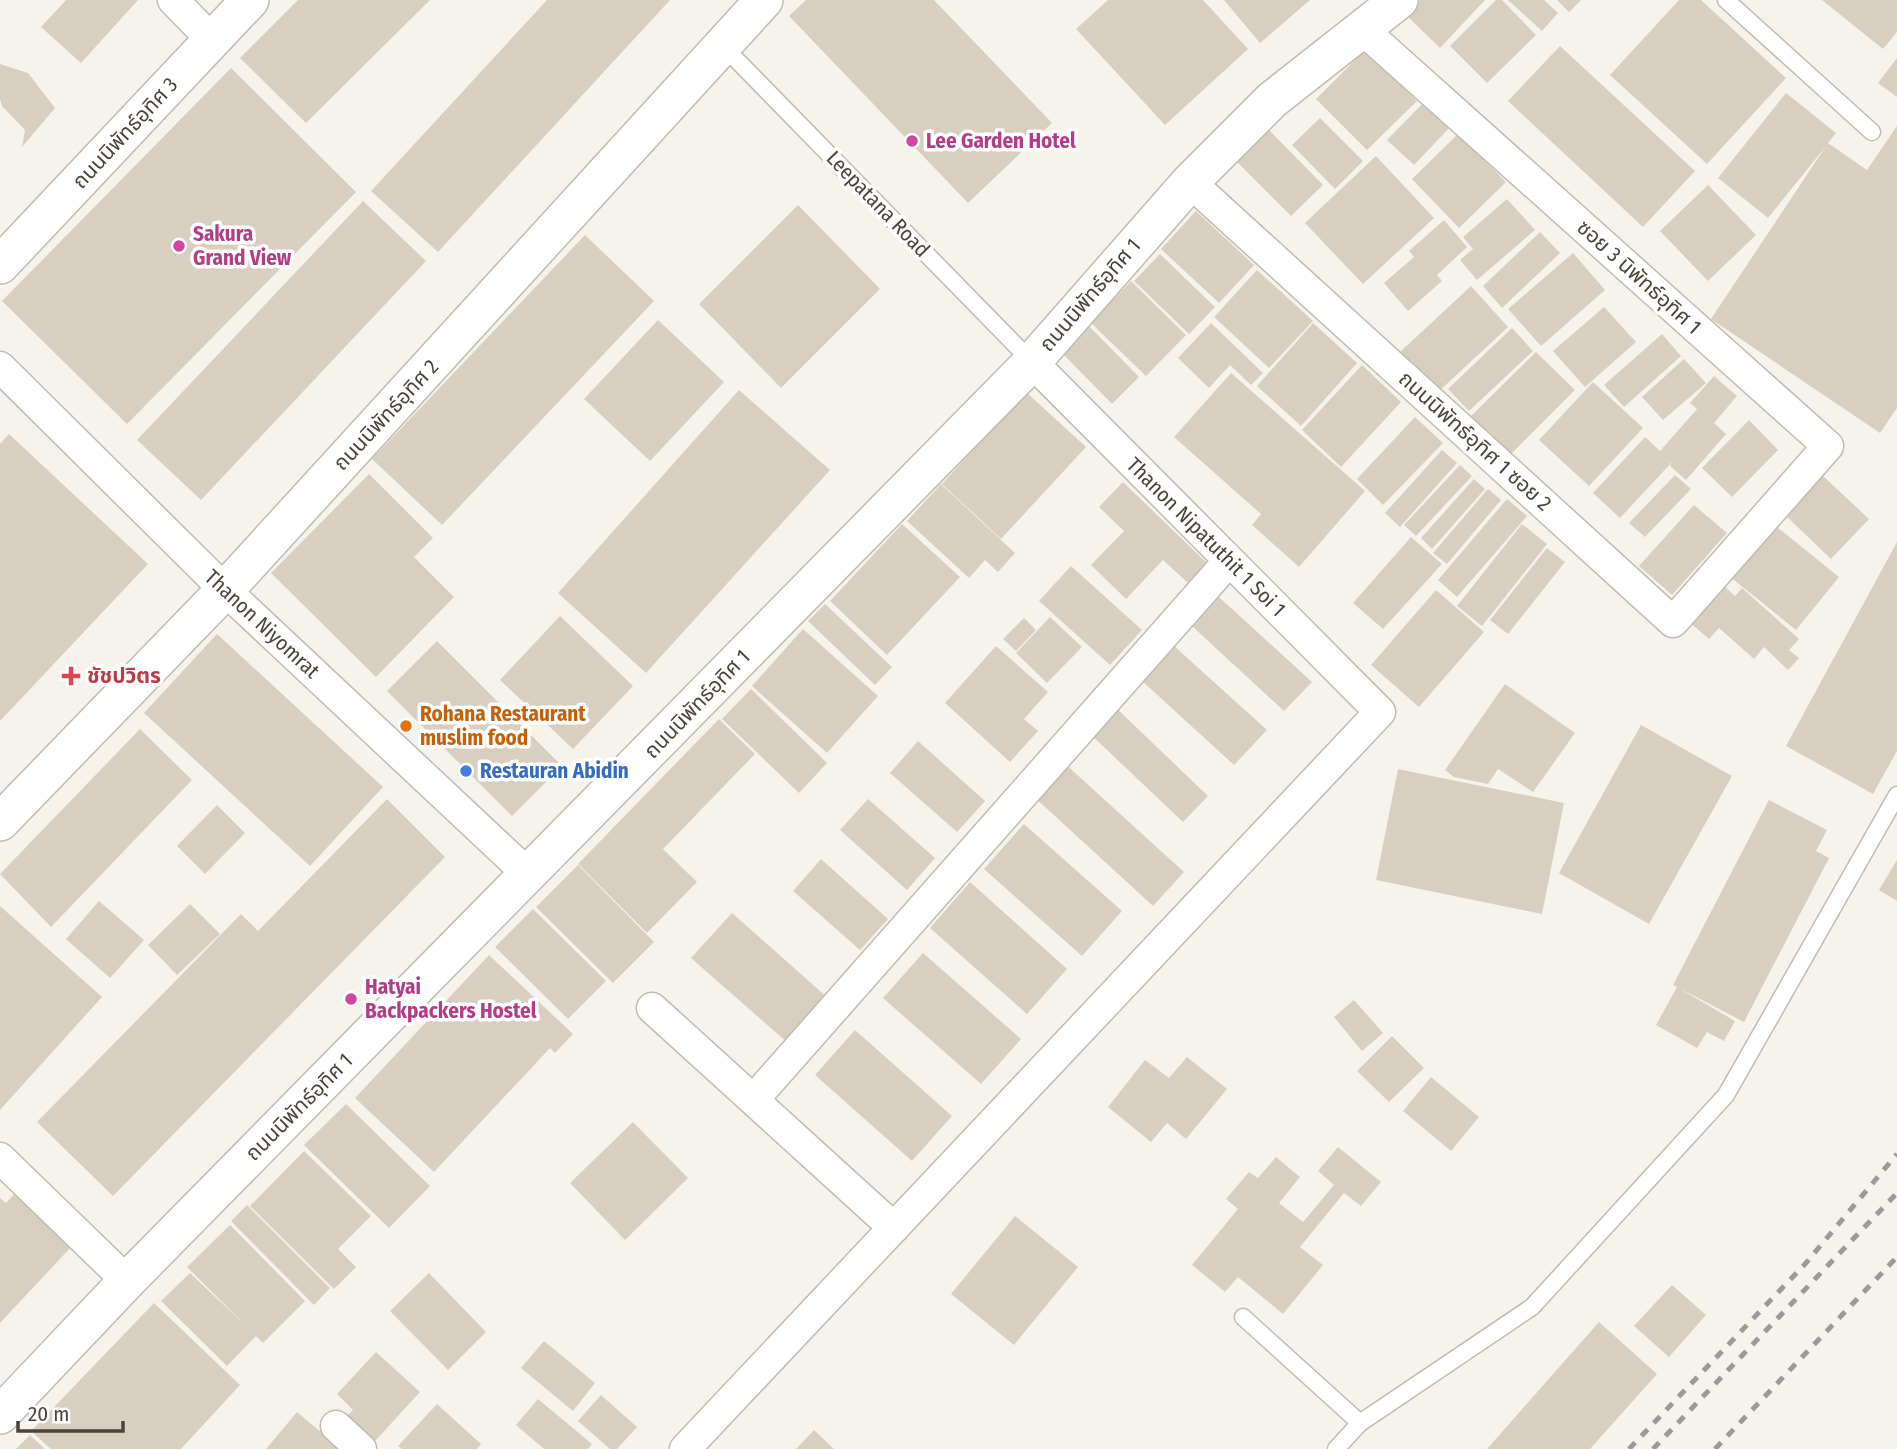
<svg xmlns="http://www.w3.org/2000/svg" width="1897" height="1449" viewBox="0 0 1897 1449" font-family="'Fira Sans Condensed','Noto Sans Thai',sans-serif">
	<rect width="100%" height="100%" fill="#f6f3ec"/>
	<path fill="#d8cfc1" d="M66 0H138L81 63 41 27Z
		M298 0H430L306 123 240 58Z
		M547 0H670L438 252 371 191Z
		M806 0H934L1052 123 968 203 789 16Z
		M1108 0H1203L1248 49 1165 125 1076 29Z
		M1224 0H1310L1260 43Z
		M1420 0H1485L1440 48 1406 15Z
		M1496 0H1502L1536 35 1487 83 1450 46Z
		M1508 0H1544L1558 13 1542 31Z
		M1557 0H1581L1569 12Z
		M1679 0H1701L1786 78 1707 164 1610 75Z
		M1822 0H1897V32L1883 49Z
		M1560 46 1695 171 1643 227 1508 101Z
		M1365 50 1417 101 1367 150 1316 99Z
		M1897 58V97L1878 83Z
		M0 64 28 73 55 108 22 147 25 130 2 106 0 99Z
		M231 68 356 192 127 424 2 301Z
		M1786 93 1836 133 1828 143 1867 170 1897 126V408L1880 433 1711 319 1826 146 1768 218 1718 178Z
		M1427 99 1453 124 1414 165 1387 140Z
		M1320 118 1363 161 1335 189 1292 145Z
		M1265 126 1323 185 1291 216 1233 158Z
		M1458 134 1506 182 1459 228 1412 179Z
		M1376 156 1434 218 1363 284 1305 223Z
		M1708 185 1756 235 1708 281 1660 231Z
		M1507 199 1535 230 1477 280 1460 260 1473 249 1463 237Z
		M363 201 426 261 201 500 137 440Z
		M798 205 880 289 781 388 699 304Z
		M1196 211 1254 265 1219 303 1161 249Z
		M1444 220 1467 247 1437 275 1442 281 1408 311 1384 283 1414 257 1409 251Z
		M1540 232 1560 253 1502 308 1483 286Z
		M585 235 654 301 442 525 372 459Z
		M1573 253 1605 290 1541 346 1508 309Z
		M1160 254 1215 307 1189 334 1134 281Z
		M1257 270 1313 321 1269 368 1214 317Z
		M1131 281 1186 335 1146 376 1091 323Z
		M1471 286 1508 327 1436 394 1399 353Z
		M1604 307 1636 342 1585 387 1553 351Z
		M658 320 724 382 650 461 584 399Z
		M1211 323 1263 373 1251 385 1230 365 1209 388 1178 358Z
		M1313 323 1357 363 1301 426 1257 386Z
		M1087 324 1139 377 1112 404 1060 351Z
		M1512 328 1533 351 1469 411 1448 389Z
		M1662 334 1681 356 1624 407 1604 385Z
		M1536 352 1575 390 1510 455 1471 416Z
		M1684 359 1706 383 1663 420 1642 397Z
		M1362 365 1401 402 1341 467 1302 430Z
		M1231 373 1365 491 1299 567 1252 525 1261 514 1174 437Z
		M1714 376 1737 396 1714 423 1726 434 1686 480 1670 466 1672 462 1620 518 1593 493 1645 437 1660 451 1697 409 1690 403Z
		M1593 382 1643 428 1589 486 1539 440Z
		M739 390 830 470 646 673 558 593Z
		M1026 392 1086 447 1001 539 942 484Z
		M1415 417 1443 443 1383 505 1357 479Z
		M1749 420 1778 450 1732 497 1702 468Z
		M9 434 148 564 0 721V444Z
		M1442 450 1457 463 1400 527 1385 513Z
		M1460 465 1472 476 1416 536 1404 525Z
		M369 474 433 538 414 557 454 597 376 677 271 573Z
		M1821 474 1869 519 1831 559 1784 514Z
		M1675 475 1691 489 1645 537 1629 523Z
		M1474 479 1485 489 1432 549 1421 538Z
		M1123 482 1207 563 1188 583 1163 560 1126 599 1091 565 1124 531 1099 507Z
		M941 484 1015 553 998 572 985 560 969 578 907 521Z
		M1488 489 1501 500 1447 564 1433 553Z
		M1507 499 1527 516 1457 597 1438 580Z
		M1694 505 1727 533 1672 595 1639 566Z
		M1772 523 1839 577 1796 630 1729 576Z
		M902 524 960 577 887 655 830 601Z
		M1522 524 1547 544 1482 626 1457 606Z
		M1411 537 1442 564 1383 629 1353 603Z
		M1897 542V751L1873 794 1786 746Z
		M1547 548 1565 562 1508 634 1490 620Z
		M1071 566 1142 630 1110 665 1039 601Z
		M1721 583 1735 596 1742 588 1799 639 1789 650 1799 658 1788 670 1764 647 1754 659 1719 628 1709 639 1688 621Z
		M1436 590 1484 632 1419 707 1371 665Z
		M1219 597 1312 682 1284 711 1192 626Z
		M825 604 892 667 875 685 808 621Z
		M560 616 633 686 573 749 500 680Z
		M1050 617 1082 647 1047 683 1016 653Z
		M1024 618 1036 630 1016 651 1003 639Z
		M803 629 878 696 827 753 752 686Z
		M217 634 383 787 310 866 144 713Z
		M437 641 562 766 512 816 387 691Z
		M1173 645 1267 730 1234 765 1141 680Z
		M996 646 1048 692 1024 719 1038 731 1010 762 945 703Z
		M1505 684 1575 733 1533 792 1498 769 1488 784 1454 777 1445 770Z
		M751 689 827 763 799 793 722 719Z
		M1112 704 1208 796 1183 822 1087 731Z
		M719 719 755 754 663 849 697 882 647 933 578 864Z
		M1641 725 1732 776 1649 924 1559 873Z
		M140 729 192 780 51 927 0 874Z
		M918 741 985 801 957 832 890 773Z
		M1062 761 1184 872 1153 906 1032 795Z
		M1398 769 1564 803 1542 914 1376 880Z
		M387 799 445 857 113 1196 37 1122 241 914 258 931Z
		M868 799 935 858 907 890 840 830Z
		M1769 800 1827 830 1816 851 1829 858 1744 1022 1673 985Z
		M217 805 245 833 205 874 177 846Z
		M1024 824 1122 911 1082 956 984 869Z
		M821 859 888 919 860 950 793 891Z
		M1897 860V901L1879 890Z
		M578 865 654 942 613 983 536 907Z
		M970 882 1067 969 1027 1014 930 928Z
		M99 901 144 940 110 978 66 939Z
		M190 904 220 934 177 975 148 945Z
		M0 906 102 997 0 1110Z
		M533 909 606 981 568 1019 495 947Z
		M732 913 829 999 789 1044 691 958Z
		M923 953 1021 1039 981 1084 883 998Z
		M489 955 573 1034 555 1053 550 1048 434 1172 355 1098Z
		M1677 987 1735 1021 1724 1041 1707 1032 1697 1048 1656 1025Z
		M1354 1000 1383 1033 1362 1051 1334 1017Z
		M855 1030 952 1116 912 1161 815 1075Z
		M1392 1036 1424 1068 1389 1102 1357 1071Z
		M1187 1057 1227 1089 1186 1139 1167 1123 1151 1142 1108 1107 1145 1060 1169 1078Z
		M1431 1077 1479 1117 1451 1151 1403 1111Z
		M346 1104 430 1186 389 1228 304 1145Z
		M633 1122 688 1178 625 1240 570 1183Z
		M1338 1147 1381 1182 1361 1206 1344 1193 1300 1247 1323 1265 1283 1314 1238 1277 1225 1292 1192 1265 1238 1209 1226 1199 1249 1172 1258 1178 1276 1157 1300 1177 1279 1203 1303 1222 1334 1185 1318 1171Z
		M304 1151 371 1216 338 1249 356 1267 334 1289 250 1206Z
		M15 1193 72 1246 0 1323V1198L6 1203Z
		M247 1205 330 1288 314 1305 231 1221Z
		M1015 1216 1078 1267 1014 1345 951 1294Z
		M230 1225 305 1301 263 1343 256 1336 227 1366 161 1301 190 1273 245 1325 187 1267Z
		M429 1273 486 1332 448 1370 390 1311Z
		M1672 1285 1706 1315 1669 1357 1634 1326Z
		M154 1303 240 1385 181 1449H51L31 1431Z
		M1599 1322 1657 1374 1590 1449H1487Z
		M544 1341 595 1383 573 1411 521 1368Z
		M376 1352 420 1392 375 1441 347 1416 353 1410 337 1394Z
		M601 1395 637 1427 617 1449H610L578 1421Z
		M538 1399 592 1444 588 1449H544L516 1425Z
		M437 1404 481 1444 477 1449H402L398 1446Z
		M297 1412 341 1449H266Z
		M814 1430 834 1449H796Z
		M30 1435 45 1449H16Z"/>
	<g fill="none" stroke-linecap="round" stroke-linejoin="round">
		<defs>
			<path id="service" d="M1726 0 1872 132
				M724 47 1032 362
				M1243 1317 1360 1423
				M1336 1449 1360 1423 1532 1307 1726 1095 1897 795"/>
			<path id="minor" d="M173 0 212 40
				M1190 182 1673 622 1828 446 1362 29
				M0 367 225 590 529 875
				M652 1008 894 1228
				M754 1099 1228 562
				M0 1158 127 1281
				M336 1426 361 1449
				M685 1449 1380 712 1032 362"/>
			<path id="tertiary" d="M0 265 250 0
				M0 822 225 590 764 0
				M0 1415 127 1281 1032 362 1190 182 1272 100 1399 0"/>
		</defs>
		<use href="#service" stroke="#c2bbae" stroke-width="19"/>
		<use href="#minor" stroke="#c2bbae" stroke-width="33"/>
		<use href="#tertiary" stroke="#c2bbae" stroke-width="40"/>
		<use href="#service" stroke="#fff" stroke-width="16"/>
		<use href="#minor" stroke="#fff" stroke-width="30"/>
		<use href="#tertiary" stroke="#fff" stroke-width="37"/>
		<path stroke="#9a9a9a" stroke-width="5" stroke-dasharray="9 9" stroke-linecap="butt" d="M1629 1449 1806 1263 1897 1154
			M1653 1449 1897 1193
			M1715 1449 1897 1257"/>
	</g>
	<g fill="#d1479c" stroke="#fff" stroke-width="2.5">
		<circle cx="912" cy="141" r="7"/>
		<circle cx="179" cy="246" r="7"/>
		<circle cx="351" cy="999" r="7"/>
	</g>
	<path fill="#e0444e" stroke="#fff" stroke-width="2.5" d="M67.5 665.5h7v7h7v7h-7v7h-7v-7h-7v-7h7z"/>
	<circle fill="#e8710a" stroke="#fff" stroke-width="2.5" cx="406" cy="726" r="7"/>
	<circle fill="#3f7fe0" stroke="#fff" stroke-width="2.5" cx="466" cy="771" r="7"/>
	<g text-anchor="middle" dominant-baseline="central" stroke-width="7" stroke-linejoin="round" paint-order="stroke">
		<g font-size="21" fill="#4b4439" stroke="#fff">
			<text transform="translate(125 133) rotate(-47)">ถนนนิพัทธ์อุทิศ 3</text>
			<text transform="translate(878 204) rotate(46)">Leepatana Road</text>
			<text transform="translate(1639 277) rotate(42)">ซอย 3 นิพัทธ์อุทิศ 1</text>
			<text transform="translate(1090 295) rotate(-49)">ถนนนิพัทธ์อุทิศ 1</text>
			<text transform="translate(386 415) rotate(-47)">ถนนนิพัทธ์อุทิศ 2</text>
			<text transform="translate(1475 441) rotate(42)">ถนนนิพัทธ์อุทิศ 1 ซอย 2</text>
			<text transform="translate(1206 537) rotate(45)">Thanon Nipatuthit 1 Soi 1</text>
			<text transform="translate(262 624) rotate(43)">Thanon Niyomrat</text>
			<text transform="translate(697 704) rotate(-46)">ถนนนิพัทธ์อุทิศ 1</text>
			<text transform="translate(299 1107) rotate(-45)">ถนนนิพัทธ์อุทิศ 1</text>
		</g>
		<g font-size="21" font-weight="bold" fill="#b23c85" stroke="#fff" text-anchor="start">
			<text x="926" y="141">Lee Garden Hotel</text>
			<text x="193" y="234">Sakura<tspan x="193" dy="24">Grand View</tspan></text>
			<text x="365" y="987">Hatyai<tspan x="365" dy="24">Backpackers Hostel</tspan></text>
		</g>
		<g font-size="21" font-weight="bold" fill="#be3a42" stroke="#fff" text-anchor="start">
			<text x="87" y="676">ชัชปวิตร</text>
		</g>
		<g font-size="21" font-weight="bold" fill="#c56008" stroke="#fff" text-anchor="start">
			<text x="420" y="714">Rohana Restaurant<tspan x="420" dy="24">muslim food</tspan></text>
		</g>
		<g font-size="21" font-weight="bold" fill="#366cbe" stroke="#fff" text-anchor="start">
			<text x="480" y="771">Restauran Abidin</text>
		</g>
	</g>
	<path d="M18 1421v10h105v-10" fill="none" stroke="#4b4439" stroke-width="3.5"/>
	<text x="28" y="1421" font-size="21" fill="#4b4439" stroke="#ffffff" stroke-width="5" paint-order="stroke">20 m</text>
</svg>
